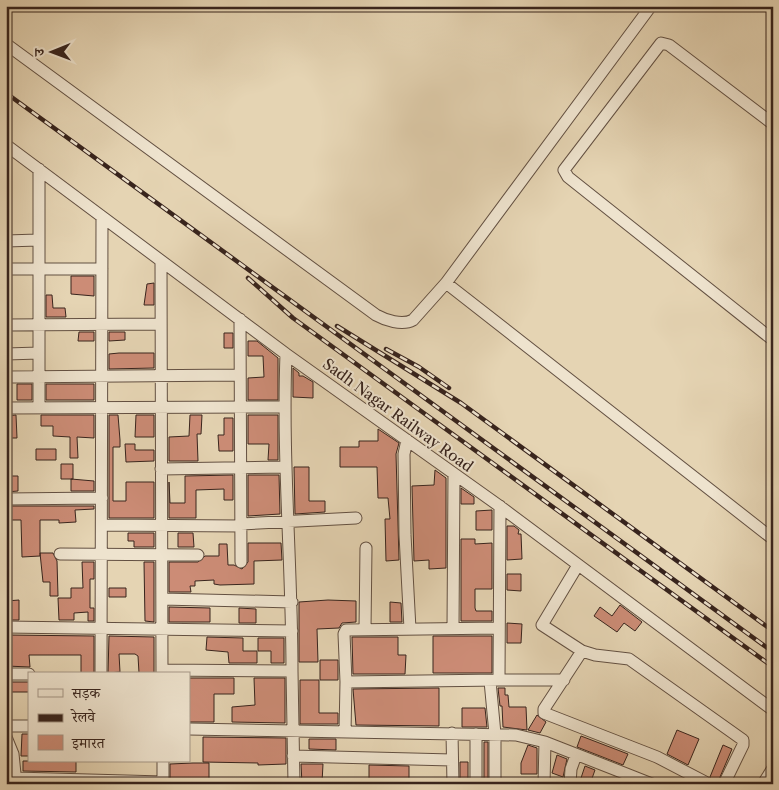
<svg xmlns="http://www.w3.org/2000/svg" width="779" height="790" viewBox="0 0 779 790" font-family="'Libre Caslon Text','Noto Serif Devanagari',serif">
	<rect width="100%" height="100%" fill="#e5d4b3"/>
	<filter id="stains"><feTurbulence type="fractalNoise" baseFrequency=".004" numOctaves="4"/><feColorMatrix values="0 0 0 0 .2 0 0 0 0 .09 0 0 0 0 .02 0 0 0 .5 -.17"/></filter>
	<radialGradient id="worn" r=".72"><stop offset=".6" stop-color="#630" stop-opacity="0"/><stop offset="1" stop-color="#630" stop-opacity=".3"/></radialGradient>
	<path fill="#cc8c76" stroke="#38241d" d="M71 276H94V296L71 294Z
		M154 283V305H144L147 284Z
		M46 295H52L53 308H65L66 317H46Z
		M79 332H94V341H78Z
		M109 332H125V340L109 341Z
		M224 333H233V348H224Z
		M248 341H257L278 358V400H248V378L264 377 263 356H248Z
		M119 353H154V368L109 369V354Z
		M293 368 299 373V376H303L313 382V398L293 397Z
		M17 384H32V400H17Z
		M46 384H94V400H46Z
		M16 415 17 438H6V416Z
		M41 415H94V438L77 437 78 458H70V437L53 436V426H41Z
		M109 415H118L120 440V447H113V501H126V482H154V518H109Z
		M136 415H154V437H135Z
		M190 415H202L201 434H197L198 461H169V437L189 436Z
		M248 415H278V460H268L269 444H248Z
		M224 418H233V451H219L218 435H224Z
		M378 429 399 443 396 454 399 560 386 561 385 519H390L388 498H378L377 467H340V447H359V441H378Z
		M125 444H135V450H154V461L126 462Z
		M36 449H56V460H36Z
		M61 464H73V479H61Z
		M294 467H309V501H325V512L295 514Z
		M435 470 446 478V568L429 569V560L414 561 412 486 434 485Z
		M233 475V500H224V489L196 490V518H169V482L170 503H185V476Z
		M248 475H279L280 514 248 516Z
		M6 476H18V491L6 492Z
		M71 479 94 481V491H71Z
		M461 488 474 497V504H461Z
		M6 506H94V509L75 510 76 522 59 523V520H40V556L22 557 21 520H6Z
		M492 510V530H476V511Z
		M507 526H514L519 530 518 534H521L522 559 507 560Z
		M128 533H154V547H134V541H128Z
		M178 533H193L194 547H178Z
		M461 539H475V544L492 543V589H475V608L476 611H492V621H461Z
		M248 543H281L282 560 254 561V584L220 585 214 584V580L195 581V586H190L191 592H169V562H198L205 556H219V544H227L228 565H234L242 569 248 562Z
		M40 553H53L57 561 58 596H50V582H43Z
		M82 562H94V579H90V608H94V621H88V612L74 613V620H59L58 598H71V588H83Z
		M144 562H154V622L145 621Z
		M507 574H521V591L507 590Z
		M109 588H126V597H109Z
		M19 600V620H6V601Z
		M328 600 356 601V622L342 623 339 628 317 629 318 662H299V602Z
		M390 602 401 603 402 622H390Z
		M620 605 642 622 635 631 624 623 617 632 594 616 600 607 612 616Z
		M169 607 210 608V622H169Z
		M239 608 256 609V623H239Z
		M507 623 522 624 521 643H507Z
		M8 635 94 636V673H81V655H29L30 667 6 666V655H9Z
		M109 636 154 637V673H139L138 656 135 654H119L120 672 108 673Z
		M433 636H492V673H433Z
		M207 637 243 638V651H257V663H229L228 652 206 650Z
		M352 637H398V655H406L405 674H353Z
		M258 638H284V663H271V651H258Z
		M320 660H338V680H320Z
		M189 678H234V694H214V722H189Z
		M254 678H285V723L232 722V707L255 705Z
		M300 680H319V713H338V724H300Z
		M6 682H29V692H6Z
		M439 688V726L356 725 353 689Z
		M498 688H505V695H508L509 707H526L527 730 503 727 502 706H500Z
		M462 708H485L487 727H462Z
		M537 715 546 722 540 733 528 730Z
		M677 730 699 739 688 765 667 754Z
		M22 734H29V756H21Z
		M581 736 628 754 623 765 577 747Z
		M203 737 286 738V764L258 765V763L203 762Z
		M309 739H336V750L309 749Z
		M484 742H488V784H484Z
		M528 745 537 748V774H521V763Z
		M723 745 732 749 717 784H712L710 777Z
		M557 755 567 759 563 777 552 773Z
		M23 761H76V772L23 771Z
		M460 762H468V779H460Z
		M193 763H209V784H170V764Z
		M301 764H323L322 783 302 784Z
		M369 765 409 766V784H369Z
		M585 766 595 770 590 784H579Z"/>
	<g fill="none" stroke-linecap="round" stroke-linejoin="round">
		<defs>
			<path id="minor" d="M6 44 376 315C385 320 402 326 413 320L446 283 651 6
				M773 124 669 45 661 43 564 170 568 177 773 340
				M6 145 286 354 498 505 773 710
				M39 169V408
				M6 241 38 240
				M161 261 162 674
				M6 269H102
				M446 283 773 539
				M240 319 241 562
				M6 325 161 324
				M6 354 39 353
				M286 354C282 460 292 565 292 671
				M6 377 239 375
				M6 408 284 407
				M407 440 404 454 405 535 410 629
				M161 469 285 467
				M6 499 102 498
				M500 506 499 680H564
				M241 524 356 518
				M102 525 241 526
				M60 554 198 555
				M578 565 542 625 582 651 544 709V713L657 757 705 782
				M162 599 292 602
				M6 627 292 631
				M453 628 454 474
				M365 629 366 548
				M582 651 595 655 629 659 743 740V745L724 784
				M162 670 292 671 294 784
				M6 674H29
				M101 674 102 217
				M490 681 495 734V784
				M346 682 344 634 346 630 499 628
				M6 726H29
				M189 729 516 735 545 742 652 784
				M345 732 346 682 499 680
				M452 733 453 784
				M476 734V784
				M6 737 13 754 16 784
				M293 756 452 760
				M15 778 163 782
				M163 784V761
				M544 784 545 742
				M570 784 571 769 576 755
				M763 784 773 768"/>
		</defs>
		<use href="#minor" stroke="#635042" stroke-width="13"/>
		<use href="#minor" stroke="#eee3ce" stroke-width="11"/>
		<defs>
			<path id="rail" d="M6 93 773 652
				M248 278 293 318 773 667
				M337 326 461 403 773 631
				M386 349 419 367 449 388"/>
		</defs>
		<use href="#rail" stroke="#38241d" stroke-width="4.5"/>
		<use href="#rail" stroke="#eee3ce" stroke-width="2.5" stroke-dasharray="8" stroke-linecap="butt"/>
	</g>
	<g text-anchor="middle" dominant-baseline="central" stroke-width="4" stroke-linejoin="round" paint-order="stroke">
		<g font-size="15" fill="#38241d" stroke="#eee3ce">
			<text transform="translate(398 415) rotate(36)">Sadh Nagar Railway Road</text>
		</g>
	</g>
	<rect width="779" height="790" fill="none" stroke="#e5d4b3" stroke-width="25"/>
	<rect x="8" y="8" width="764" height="775" fill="none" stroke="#38241d" stroke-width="2.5"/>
	<rect x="12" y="12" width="754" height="765" fill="none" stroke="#38241d"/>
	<rect x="28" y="672" width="162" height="90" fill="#eee3ce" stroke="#a59787"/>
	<rect x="38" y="689" width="25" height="8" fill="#eee3ce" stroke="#a59787"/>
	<text x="72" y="698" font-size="15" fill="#38241d">सड़क</text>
	<rect x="38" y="714" width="25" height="8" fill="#38241d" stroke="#a59787"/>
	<text x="72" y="722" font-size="15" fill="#38241d">रेलवे</text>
	<rect x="38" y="735" width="25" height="15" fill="#cc8c76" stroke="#a59787"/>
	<text x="72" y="748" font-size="15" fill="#38241d">इमारत</text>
	<g transform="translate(52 52) rotate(269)" stroke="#eee3ce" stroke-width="4" paint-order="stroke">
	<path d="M0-4L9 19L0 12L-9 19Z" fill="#38241d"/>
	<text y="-8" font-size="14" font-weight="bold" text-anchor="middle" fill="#38241d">उ</text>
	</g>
	<rect width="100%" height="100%" filter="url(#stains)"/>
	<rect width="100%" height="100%" fill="url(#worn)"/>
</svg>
